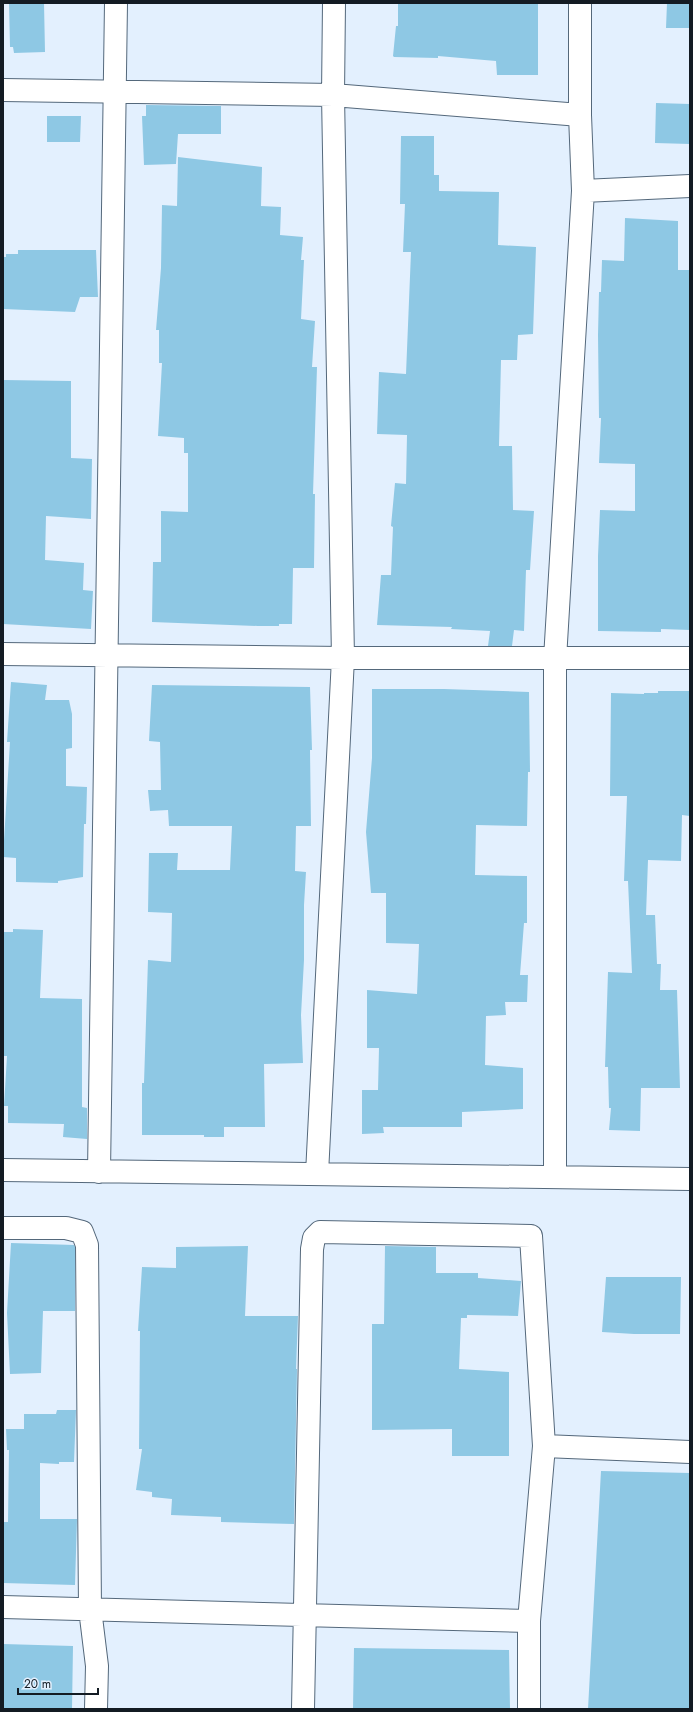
<svg xmlns="http://www.w3.org/2000/svg" width="693" height="1712" viewBox="0 0 693 1712" font-family="Jost,sans-serif">
	<rect width="100%" height="100%" fill="#e3f0fe"/>
	<path fill="#8ec8e4" d="M9 3H44L45 52 14 53 13 47H10Z
		M398 3H538V75H497L496 61 438 56V58L394 57 393 56 396 26H398Z
		M667 3H690V28H666Z
		M656 103 690 104V144L655 143Z
		M146 105 221 106V134H178L176 164 144 165 142 116H146Z
		M47 116H81L80 142H47Z
		M401 136H434V175H439V191L499 192 498 245 536 247 533 334 518 335 517 360H501L499 446H512L513 510 534 511 530 570H526L524 631 514 630 512 646H488L490 631 451 629 452 627 377 625 381 575H391L393 527 391 526 395 483 406 484 407 435 377 434 379 372 406 374 411 252H403L405 204H400Z
		M178 157 262 167 261 206 281 207 280 235 303 237 301 260H304L301 319 315 321 312 367H317L313 494H315L314 568H293L292 624H279V626H258L152 622 153 562H161V511L188 512V453H184V438L158 436 162 363H159V330H156L161 268 162 205 177 206Z
		M625 218 678 221V270H690V630L661 629V632L598 631V556L600 510 635 511V464L599 463 601 418H599L598 335 599 292H601L602 260 624 261Z
		M18 250H96L98 297H80L75 312 3 309V257H6V254H18Z
		M3 380 71 381V458L92 459 91 519 46 516 45 560 84 563 83 590 93 591 91 629 3 624Z
		M11 682 47 685 45 700H69L72 714V748L66 749V786L87 787 86 824H84L83 877 58 881V883L16 882V858L3 857 10 742H7Z
		M152 685 310 687 312 750H310L311 826H296L295 871 306 872 304 905V960L301 1015 303 1063 264 1064 265 1127H224V1137H204V1135H142V1083H144L148 960 171 962 172 913 148 912 149 853H178L177 870H230L232 826H169L168 810 150 811 148 790H161L160 742 149 741Z
		M372 689H444L529 692 530 772H528L527 826 476 825 475 875 527 876V923H524L520 975H528L527 1002H505L506 1015 486 1016 485 1065 523 1068V1109L462 1112V1127H383L384 1133 362 1134V1090H378L379 1048H367V990L417 994 419 944 386 943V893H371L366 832 372 758Z
		M658 691H690V816L682 815 681 861 648 860 646 915H655L657 964H661L660 990H677L680 1088H641L640 1131 609 1130 611 1108H609L608 1067H605L608 972 632 973 628 881H624L627 796H610L611 693 644 694V693H658Z
		M13 929 43 930 40 998 82 999V1107L87 1108V1139L63 1137 64 1124 8 1123V1106H4L7 1056H3L4 932H13Z
		M11 1243 74 1245 75 1247V1311H43L41 1373 10 1374 7 1313Z
		M248 1246 245 1316H298L296 1369H297L294 1524 221 1522V1517L171 1515 172 1499 152 1497V1492L136 1490 142 1449H139L140 1331H138L142 1267 176 1268V1247Z
		M385 1246 436 1247V1273H478V1278L521 1281 518 1316 467 1315V1318H461L459 1369 509 1372V1456H452V1429L372 1430V1324H384Z
		M606 1277H681L680 1334H634L602 1332Z
		M57 1410H76L74 1462H59V1464L40 1463V1519H77L75 1585 3 1583V1522H8L9 1450H7L6 1429H24V1414H56Z
		M601 1471 690 1473V1709H588Z
		M3 1644 73 1646 72 1709H3Z
		M354 1648 509 1650 510 1709H353Z"/>
	<g fill="none" stroke-linecap="round" stroke-linejoin="round">
		<defs>
			<path id="minor" d="M3 90 333 95 580 115
				M583 191 690 186
				M3 654 343 658H690
				M3 1170 690 1179
				M99 1172 116 3
				M317 1174 343 658 333 95 334 3
				M555 1177V659L583 191 580 115V3
				M3 1228H66L82 1232 87 1245 90 1609 97 1666 96 1709
				M544 1446 690 1452
				M3 1607 529 1621
				M303 1709 312 1249 314 1238 320 1232 531 1236 544 1446 529 1621V1709"/>
		</defs>
		<use href="#minor" stroke="#54687b" stroke-width="24"/>
		<use href="#minor" stroke="#fff" stroke-width="22"/>
	</g>
	<rect width="693" height="1712" fill="none" stroke="#131b23" stroke-width="8"/>
	<path d="M18 1688v6h80v-6" fill="none" stroke="#131b23" stroke-width="2"/>
	<text x="24" y="1688" font-size="12" fill="#131b23" stroke="#e3f0fe" stroke-width="3" paint-order="stroke">20 m</text>
</svg>
